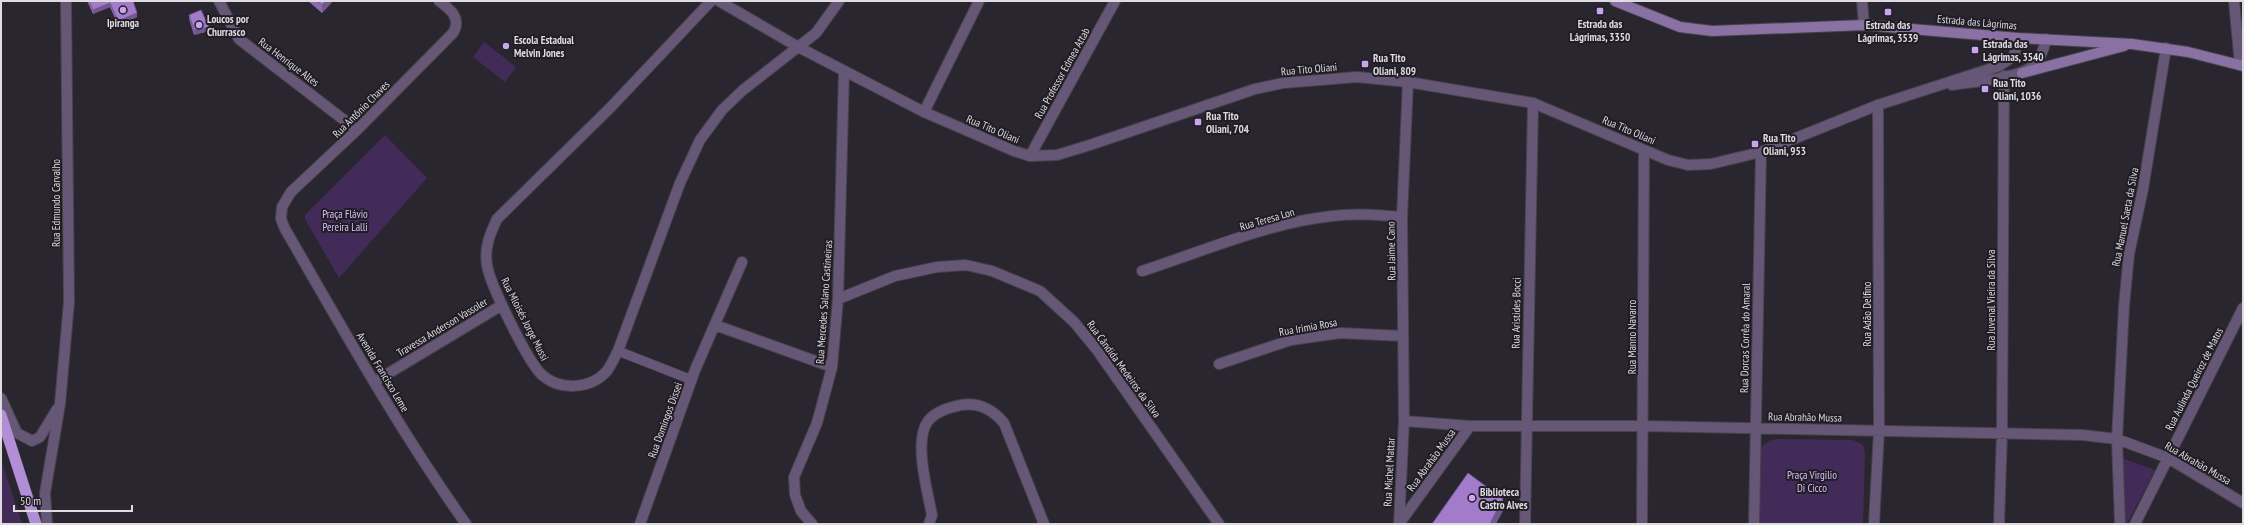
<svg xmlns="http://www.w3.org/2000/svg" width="2244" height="525" viewBox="0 0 2244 525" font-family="'PT Sans Narrow',sans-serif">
	<rect width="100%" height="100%" fill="#2a262f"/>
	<path fill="#422b58" d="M484 42 516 67 505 82 473 57Z
		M385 135 427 178 339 278 305 219V215Z
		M1777 439 1853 440 1863 445 1865 453 1863 524H1760L1759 453C1762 444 1768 440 1777 439Z
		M2122 458 2155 470 2127 524H2122Z
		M1 459 22 524H1Z"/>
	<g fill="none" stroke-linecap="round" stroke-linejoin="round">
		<defs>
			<path id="service" d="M618 351 692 380"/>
			<path id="minor" d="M219 1 239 39 357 130
				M439 1C450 9 462 18 453 33L357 130 291 192 282 207 281 219 285 229C343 329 399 430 466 524
				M711 1 611 107 497 219C490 234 484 248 487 265 490 285 528 362 542 375 560 391 590 389 606 372 611 366 614 358 618 351L680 183 700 140 722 110 743 90 816 33 839 1
				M1862 1 1864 25
				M924 112 979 1
				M1030 156 1115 1
				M1142 271C1204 251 1267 223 1332 216 1356 213 1379 215 1402 217
				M838 299 895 276 937 267 966 265 992 271 1040 291 1074 322 1097 350 1219 524
				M715 325 832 367
				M1219 364 1291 340 1340 333 1403 336
				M374 382 502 305
				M1404 421 1470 426
				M640 524 695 370 742 262
				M812 524 801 511 795 495 794 477 817 423 832 367 838 299 844 71
				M929 524 932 515C928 493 913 441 928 421 935 412 951 407 961 405 979 402 993 410 1004 423L1044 524
				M1399 524 1470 426H1644L2083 435 2117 439 2168 458 2243 503
				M1399 524 1404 421 1402 217 1408 82
				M1525 524 1533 103
				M1642 524 1644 150
				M1754 524 1761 152
				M1874 524 1879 431 1878 105
				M1999 524 2002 432 2004 76
				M2120 524 2117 439 2124 306 2129 254 2143 189 2166 48
				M2135 524 2243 308"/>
			<path id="tertiary" d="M719 1 800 48 924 112 1014 151 1030 156 1057 155 1090 145 1255 89 1283 83 1357 77 1408 82 1533 103 1668 160 1688 165 1711 164 1761 152 1878 105 1999 66 2014 56 2018 38
				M2234 1 2240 65
				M1952 85C1972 82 2019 78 2033 66 2041 59 2044 49 2046 39
				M1 398 17 433 32 441 40 437 57 409
				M47 524 45 493 60 404 69 302 66 1"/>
			<path id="secondary" d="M1615 1 1680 27 1712 31 1864 25 2018 38 2132 44 2188 52 2243 66
				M2022 73 2124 46"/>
			<path id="trunk" d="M1 415 36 524"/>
		</defs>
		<use href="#service" stroke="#47434b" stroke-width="10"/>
		<use href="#minor" stroke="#47434b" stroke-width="12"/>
		<use href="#tertiary" stroke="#47434b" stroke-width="12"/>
		<use href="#secondary" stroke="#47434b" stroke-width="12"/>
		<use href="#trunk" stroke="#47434b" stroke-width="12"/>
		<use href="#service" stroke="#675777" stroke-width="9"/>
		<use href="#minor" stroke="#675777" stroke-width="10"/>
		<use href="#tertiary" stroke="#675777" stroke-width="10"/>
		<use href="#secondary" stroke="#8a71a4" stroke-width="10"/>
		<use href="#trunk" stroke="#b18ed6" stroke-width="11"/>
	</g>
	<path fill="#8b6bae" d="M87 1H133L137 17 118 25 110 7 93 14Z
		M308 1H333L322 13Z
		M189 15 209 31 194 35 189 19Z"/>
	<path fill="#71578d" d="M326 1H333L322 13V5Z
		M110 3V7L93 14V10Z
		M137 13V17L118 25V21Z
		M209 27V31L194 35V30Z
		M1503 499V511L1496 524H1490Z"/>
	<path fill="#a27cca" stroke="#71578d" d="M89 1H133L137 13 118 21 110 3 93 10Z
		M317 1H326L322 5Z
		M201 10 209 27 194 30 189 15Z
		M1468 473 1503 499 1490 524H1432Z"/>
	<g fill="#c8a5ee" stroke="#201d25" stroke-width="1.5">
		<circle cx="123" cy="10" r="4"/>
		<rect x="1596" y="7" width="8" height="8" rx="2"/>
		<rect x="1884" y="8" width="8" height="8" rx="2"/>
		<circle cx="199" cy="25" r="4"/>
		<circle cx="506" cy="46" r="4"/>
		<rect x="1971" y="46" width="8" height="8" rx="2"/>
		<rect x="1361" y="60" width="8" height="8" rx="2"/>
		<rect x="1981" y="85" width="8" height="8" rx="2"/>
		<rect x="1194" y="118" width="8" height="8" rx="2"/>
		<rect x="1751" y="140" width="8" height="8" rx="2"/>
		<circle cx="1472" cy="498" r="4"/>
	</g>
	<g text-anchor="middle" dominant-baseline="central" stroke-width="4" stroke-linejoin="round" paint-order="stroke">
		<g font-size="11" font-weight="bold" fill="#dedbe1" stroke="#201d25" text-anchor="start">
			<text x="207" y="19">Loucos por<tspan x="207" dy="13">Churrasco</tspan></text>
			<text x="123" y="23" text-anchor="middle">Ipiranga</text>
			<text x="1600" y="24" text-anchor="middle">Estrada das<tspan x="1600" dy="13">Lágrimas, 3350</tspan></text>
			<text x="1888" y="25" text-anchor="middle">Estrada das<tspan x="1888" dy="13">Lágrimas, 3539</tspan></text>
			<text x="514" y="40">Escola Estadual<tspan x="514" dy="13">Melvin Jones</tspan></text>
			<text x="1983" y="44">Estrada das<tspan x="1983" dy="13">Lágrimas, 3540</tspan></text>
			<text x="1373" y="58">Rua Tito<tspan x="1373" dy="13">Oliani, 809</tspan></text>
			<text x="1993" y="83">Rua Tito<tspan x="1993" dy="13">Oliani, 1036</tspan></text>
			<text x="1206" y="116">Rua Tito<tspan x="1206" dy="13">Oliani, 704</tspan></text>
			<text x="1763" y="138">Rua Tito<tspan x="1763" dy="13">Oliani, 953</tspan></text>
			<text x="1480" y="492">Biblioteca<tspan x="1480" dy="13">Castro Alves</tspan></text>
		</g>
		<g font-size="11" fill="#dedbe1" stroke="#201d25">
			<text transform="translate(1977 22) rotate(5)">Estrada das Lágrimas</text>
			<text transform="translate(289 62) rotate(37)">Rua Henrique Altes</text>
			<text transform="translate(1309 69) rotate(-5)">Rua Tito Oliani</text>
			<text transform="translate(1062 73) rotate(-61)">Rua Professor Edmea Attab</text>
			<text transform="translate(361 109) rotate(-45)">Rua Antônio Chaves</text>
			<text transform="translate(993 129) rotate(23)">Rua Tito Oliani</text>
			<text transform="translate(1629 130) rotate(23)">Rua Tito Oliani</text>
			<text transform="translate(56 203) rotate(-90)">Rua Edmundo Carvalho</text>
			<text transform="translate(2125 217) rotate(-79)">Rua Manuel Saeta da Silva</text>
			<text transform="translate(1267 219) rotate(-16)">Rua Teresa Lon</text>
			<text transform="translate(1391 251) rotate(-91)">Rua Jaime Cano</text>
			<text transform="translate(1991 300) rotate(-90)">Rua Juvenal Vieira da Silva</text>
			<text transform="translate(824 302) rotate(-86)">Rua Mercedes Salano Castineiras</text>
			<text transform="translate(1516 313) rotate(-89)">Rua Aristides Bocci</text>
			<text transform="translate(1867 314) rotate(-90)">Rua Adão Delfino</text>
			<text transform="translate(525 319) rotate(63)">Rua Mloisés Jorge Mussi</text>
			<text transform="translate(442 327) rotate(-31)">Travessa Anderson Vassoler</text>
			<text transform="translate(1308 327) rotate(-10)">Rua Irimia Rosa</text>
			<text transform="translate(1632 337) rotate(-90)">Rua Manno Navarro</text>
			<text transform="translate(1745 338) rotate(-89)">Rua Dorcas Corrêa do Amaral</text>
			<text transform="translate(1124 369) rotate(54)">Rua Cândida Medeiros da Silva</text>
			<text transform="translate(383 372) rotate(59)">Avenida Francisco Leme</text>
			<text transform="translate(2194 379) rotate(-63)">Rua Aulinda Queiroz de Matos</text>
			<text transform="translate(1805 417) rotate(1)">Rua Abrahão Mussa</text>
			<text transform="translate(665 420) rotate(-70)">Rua Domingos Dissei</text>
			<text transform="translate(1431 460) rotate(-54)">Rua Abrahão Mussa</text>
			<text transform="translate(2198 463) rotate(30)">Rua Abrahão Mussa</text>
			<text transform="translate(1389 472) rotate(-87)">Rua Michel Mattar</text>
		</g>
		<g font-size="11" fill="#dbbefb" stroke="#201d25">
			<text x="345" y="214">Praça Flávio<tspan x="345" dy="13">Pereira Lalli</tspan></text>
			<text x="1812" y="475">Praça Virgilio<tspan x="1812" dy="13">Di Cicco</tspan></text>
		</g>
	</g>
	<rect width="2244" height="525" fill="none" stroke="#dedbe1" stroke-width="4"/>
	<path d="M14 505v6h118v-6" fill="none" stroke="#dedbe1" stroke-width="2"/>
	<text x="20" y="505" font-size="12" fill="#dedbe1" stroke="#201d25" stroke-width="3" paint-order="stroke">50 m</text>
</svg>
